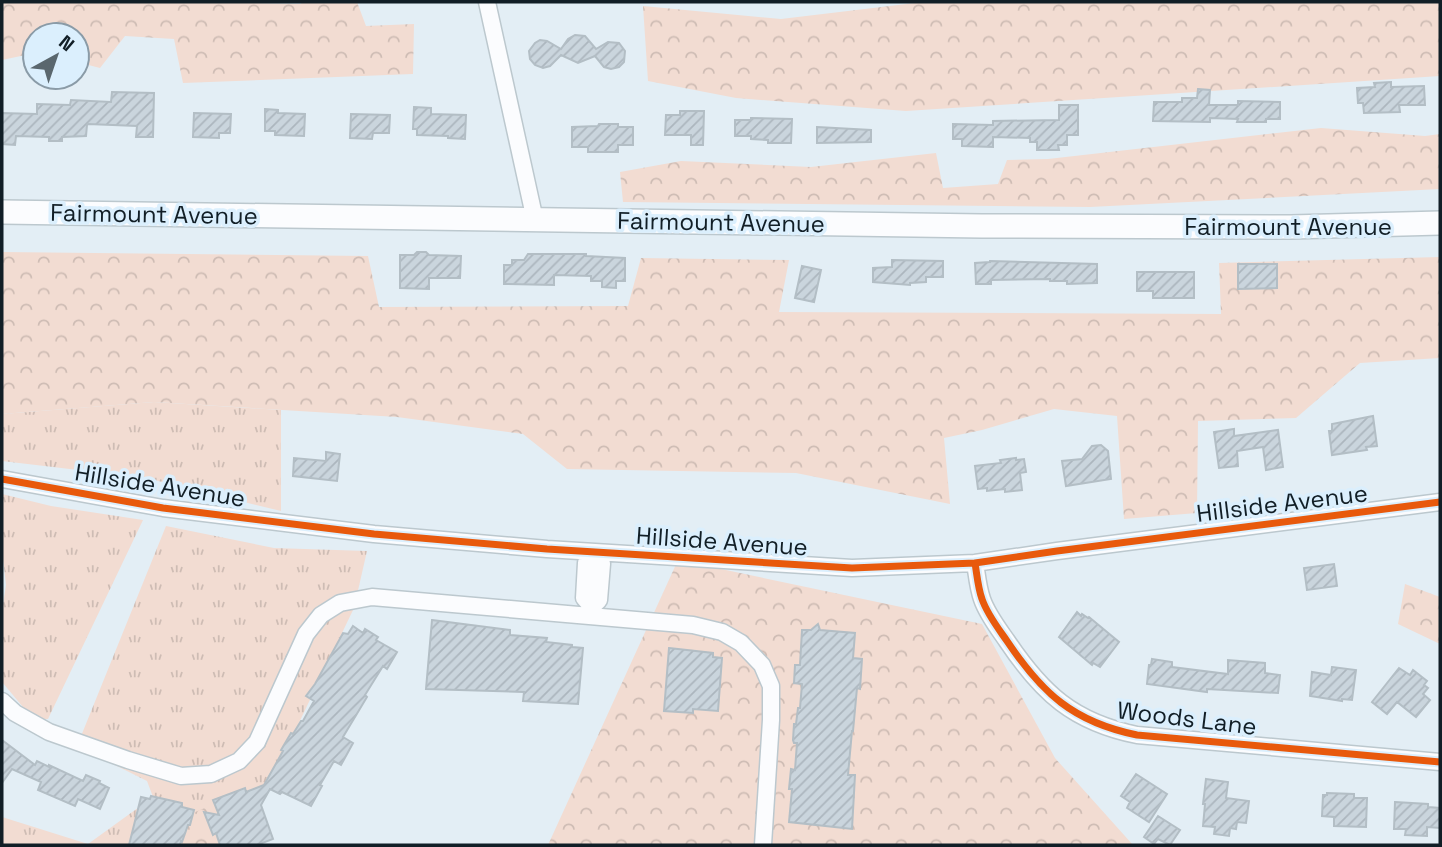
<svg xmlns="http://www.w3.org/2000/svg" width="1442" height="847" viewBox="0 0 1442 847" font-family="'Space Grotesk',sans-serif">
	<defs>
		<pattern id="grass-tufts" width="24" height="20" patternUnits="userSpaceOnUse" patternTransform="scale(1.75)"><rect width="24" height="20" fill="#f2dcd2"/><path d="M3 7l-1-3M5 7V3M7 7l1-3M15 17l-1-3M17 17v-4M19 17l1-3" fill="none" stroke="#cebcb4"/></pattern>
		<pattern id="forest-crowns" width="20" height="18" patternUnits="userSpaceOnUse" patternTransform="scale(1.75)"><rect width="20" height="18" fill="#f2dcd2"/><path d="M2 6a3 3 0 1 1 6 0M12 15a3 3 0 1 1 6 0" fill="none" stroke="#cebcb4"/></pattern>
		<pattern id="building-hatch" width="6" height="6" patternUnits="userSpaceOnUse" patternTransform="scale(1.75)"><rect width="6" height="6" fill="#cad5dd"/><path d="M-1 1l2-2M0 6l6-6M5 7l2-2" fill="none" stroke="#acb6be"/></pattern>
	</defs>
	<rect width="100%" height="100%" fill="#e3eef5"/>
	<path fill="url(#grass-tufts)" d="M154 402 281 410V511L146 478 2 461V414Z
		M2 494 51 506 143 520 48 719H33L2 682V611L6 585 2 550Z
		M166 526 274 548 367 551 354 608 260 804 172 822 146 845H2V817L88 844 153 797 147 781 77 746Z"/>
	<path fill="url(#forest-crowns)" d="M2 2H203L301 4 302 2H357L366 26 414 24 413 74 183 83 174 39 125 36 100 68 77 62V35H35V53L2 60Z
		M923 2H1440V76L906 111 736 98 648 81 643 6 781 19Z
		M1321 128 1425 136 1440 134V189L1090 207 623 202 620 172 681 161 811 167 936 153 943 188 998 184 1007 160 1048 159Z
		M2 252 368 256 379 307 628 306 641 258 789 260 779 312 1221 314 1219 263 1440 257V358L1360 363 1296 418 1198 421 1197 513 1124 519 1117 416 1054 409 982 430 944 438 950 504 796 473 567 469 523 434 397 417 154 402 2 414Z
		M678 560 982 624 1055 758 1133 845H548Z
		M1405 584 1440 597V644L1398 624Z
		M221 801 260 804 241 845H146L172 822Z"/>
	<path fill="url(#building-hatch)" stroke="#b3bec5" stroke-width="2" d="M575 35 585 36 596 49 608 42 619 43 625 51 624 62 619 67 611 69 604 67 595 56 578 63 561 55 550 66 543 68 535 65 530 59 529 51 535 43 540 40 547 41 561 49 568 39Z
		M1391 82V87L1424 86 1425 105H1399L1400 112 1364 113 1363 103H1358L1357 88 1375 87 1374 83Z
		M1198 89 1210 90 1209 105H1238V101L1280 102V119H1266V122H1237L1238 119 1210 118V122L1153 121 1154 102H1182V98H1197Z
		M112 92 154 93 153 137H136L137 126 88 124 87 125 86 136 62 137V141H49V137L16 136 15 145 2 144V113L37 114V104L70 105 71 100 111 102Z
		M1059 105H1078V135H1067V145H1058L1059 150H1037V142H1030V138L993 137V147L962 146V139H953V124L993 125V121L1059 120Z
		M414 107 431 108V114L466 115 465 139 448 138V136L417 135V129H413Z
		M265 109 278 110V113L305 114 304 136 275 135V131H265Z
		M680 111H704L703 145H691V135H665L666 115H680Z
		M194 113 231 114 230 133H219V138L193 137Z
		M351 114 390 115 389 133H373L372 139 350 138Z
		M751 118 792 119 791 143H768V140L751 139V136H735V120H751Z
		M599 124H618V127H633V145H618V152H588V147H572V127L598 126Z
		M817 127 871 130V142L817 143Z
		M417 252H426L429 255 461 256 460 278H429V289L400 288V255H414Z
		M528 254H586V256L625 258V281H616V288L602 287V281H591V276L554 275V285L504 284V265H512V260H524Z
		M892 260 943 261V277H926V282L910 283V285L873 282V268L892 267Z
		M990 261 1097 264V283L1067 284V281H1050V279L991 280V284H976L975 263 990 262Z
		M1238 264H1277V288L1238 289Z
		M802 266 821 270 814 302 795 298Z
		M1137 272H1194V298H1153V291H1137Z
		M1373 416 1377 446 1366 447 1367 450 1332 455 1329 431H1332V424Z
		M1234 429V436L1278 430 1283 467 1266 470 1263 447 1237 451 1238 466 1219 468 1214 432Z
		M1101 445 1108 451 1111 479 1066 486 1062 461 1082 459 1092 446Z
		M326 452 340 454 337 481 293 476 294 458 326 461Z
		M1016 458V460L1024 459 1026 472 1020 473 1022 490 1005 492V489L987 491V488L978 489 975 466 1001 463 1000 460Z
		M1334 564 1337 586 1307 590 1304 568Z
		M1077 612 1081 616 1082 614 1088 618 1089 617 1119 642 1100 667 1093 663 1092 665 1059 637Z
		M432 620 510 630V635L547 638 546 642 572 645V647L583 648 578 704 523 701 524 692 426 689Z
		M818 624 820 630 855 633 853 658 862 659 860 689 857 688 853 731H852L848 775H855L852 829 789 822 792 789H789L791 769 795 770 797 743H794L793 740 794 724H796L798 708H800L802 684 794 683 795 665H800L802 630H811Z
		M353 626 363 633 365 629 378 637 376 640 397 652 387 669 383 666 365 695 367 697 343 737 353 743 341 765 334 761 320 785 322 786 311 806 282 792 280 794 270 789 261 805 273 839 257 845H220L216 833 213 835 204 812 219 815 213 800 245 788 246 792 264 785 278 760 283 751 281 750 291 733 293 734 301 721H303L314 701 306 696 315 684 343 633 348 634Z
		M669 648 713 653V657L722 658 718 711 693 709V713L664 711Z
		M1152 659 1172 662V667L1228 674V660L1265 663V673L1280 675 1278 693 1207 689V692L1147 684 1149 665H1151Z
		M1332 667 1356 670 1352 700 1342 699V701L1310 696 1312 672 1331 675Z
		M1399 668 1410 675 1413 670 1427 681 1424 685 1428 688 1423 694 1430 700 1416 717 1397 702 1387 714 1372 702Z
		M2 740 35 765 37 761 49 767V765L83 781 86 775 100 781 99 783 109 788 100 809 78 799 75 806 38 790 41 782 12 769 2 783Z
		M1136 774 1167 794 1149 822 1127 808 1130 802 1121 796Z
		M1206 779 1228 782 1226 798 1249 801 1246 823 1237 822 1236 829 1230 828 1229 836 1214 834 1215 827 1203 826 1205 804H1203Z
		M1327 793 1354 794V798H1367L1366 827 1334 826V817L1322 816 1323 795H1327Z
		M151 796 182 803V807L194 810 190 825H188L182 842 181 841 180 845H129L141 797 150 799Z
		M1395 802 1428 804V807L1440 808V828L1427 827V836L1405 835 1406 829H1394Z
		M1158 816 1180 830 1170 845 1158 839 1154 844 1144 837Z"/>
	<g fill="none" stroke-linecap="round" stroke-linejoin="round">
		<defs>
			<path id="street" d="M487 2 535 220
				M2 479 163 508 374 534 547 549 852 568 975 563 1057 551 1440 502
				M975 563C977 575 978 588 982 599 987 614 998 628 1007 641 1042 693 1073 722 1137 735L1440 762
				M592 607 584 598 586 563 595 559
				M591 616 592 607 599 600 602 564 595 559
				M2 701 15 713 49 732 128 760 181 776 211 774 239 761 257 742 306 634 321 615 340 603 372 597 693 625 722 632 741 643 762 665 771 686V720L763 845"/>
			<path id="secondary" d="M2 212 982 226 1291 227 1440 223"/>
		</defs>
		<use href="#street" stroke="#bcc8ce" stroke-width="19"/>
		<use href="#secondary" stroke="#bcc8ce" stroke-width="26"/>
		<use href="#street" stroke="#fbfcfe" stroke-width="16"/>
		<use href="#secondary" stroke="#fbfcfe" stroke-width="23"/>
		<defs>
			<path id="cycleway" d="M2 479 163 508 374 534 547 549 852 568 975 563 1057 551 1440 502
				M975 563C977 575 978 588 982 599 987 614 998 628 1007 641 1042 693 1073 722 1137 735L1440 762"/>
		</defs>
		<use href="#cycleway" stroke="#dbeffd" stroke-width="11"/>
		<use href="#cycleway" stroke="#e8590c" stroke-width="7"/>
	</g>
	<g text-anchor="middle" dominant-baseline="central" stroke-width="7" stroke-linejoin="round" paint-order="stroke">
		<g font-size="24" fill="#111e26" stroke="#dbeffd">
			<text transform="translate(154 214) rotate(1)">Fairmount Avenue</text>
			<text transform="translate(721 222) rotate(1)">Fairmount Avenue</text>
			<text x="1288" y="226">Fairmount Avenue</text>
			<text transform="translate(160 485) rotate(9)">Hillside Avenue</text>
			<text transform="translate(1282 503) rotate(-7)">Hillside Avenue</text>
			<text transform="translate(722 541) rotate(4)">Hillside Avenue</text>
			<text transform="translate(1187 718) rotate(7)">Woods Lane</text>
		</g>
	</g>
	<rect width="1442" height="847" fill="none" stroke="#111e26" stroke-width="7"/>
	<g transform="translate(56 56) rotate(40)"><circle r="33" fill="#dbeffd" stroke="#8a9ba7" stroke-width="2"/>
	<path d="M0-5L12 26L0 18L-12 26Z" fill="#5a676e"/>
	<text y="-10" font-size="19" font-weight="bold" text-anchor="middle" fill="#111e26">N</text>
	</g>
</svg>
